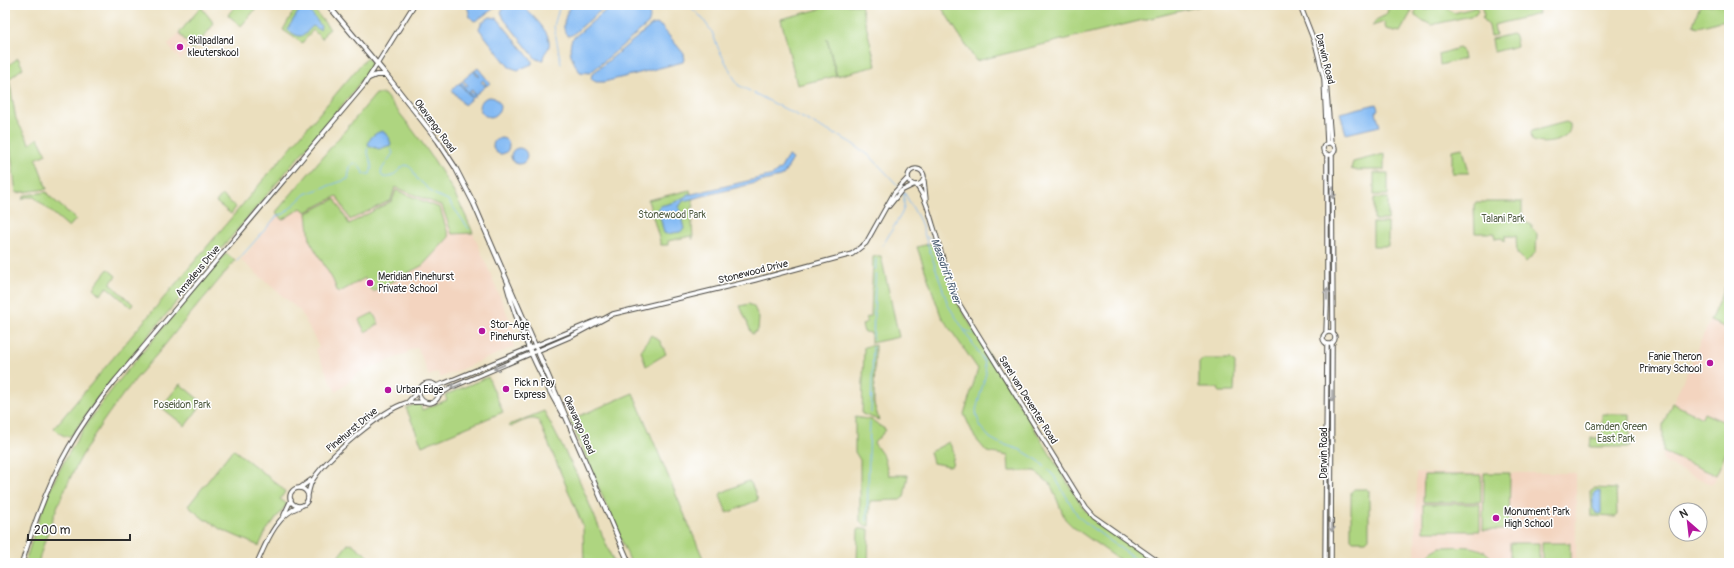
<svg xmlns="http://www.w3.org/2000/svg" width="1734" height="568" viewBox="0 0 1734 568" font-family="Pangolin,sans-serif">
	<rect width="100%" height="100%" fill="#fff"/>
	<filter id="ink" filterUnits="userSpaceOnUse"><feTurbulence type="fractalNoise" baseFrequency=".025" numOctaves="2"/><feDisplacementMap in="SourceGraphic" scale="8" xChannelSelector="R" yChannelSelector="G"/><feConvolveMatrix kernelMatrix="1 2 1 2 8 2 1 2 1" color-interpolation-filters="sRGB"/></filter>
	<filter id="wash" filterUnits="userSpaceOnUse"><feTurbulence type="fractalNoise" baseFrequency=".012" numOctaves="4" result="noise"/><feDisplacementMap in="SourceGraphic" scale="16" xChannelSelector="R" yChannelSelector="G"/><feGaussianBlur stdDeviation="0.9" result="paint"/><feColorMatrix in="noise" values="0 0 0 0 0 0 0 0 0 0 0 0 0 0 0 0 0 1.4 0 .05"/><feComposite in="paint" operator="in"/></filter>
	<g filter="url(#wash)">
		<rect width="100%" height="100%" fill="#ebdfbe"/>
		<path fill="#f3d4bf" d="M179 33 191 48 180 60 168 45Z
			M395 187 442 206 452 234 473 233 518 339 512 341 514 347 440 378 438 372 429 376 418 348H415L408 351 407 353 359 373 336 392 315 349 319 347 301 312 241 260 276 218 279 216 282 220 301 208 306 212 337 196 350 220 391 200Z
			M1729 278V450L1714 482 1711 484 1665 463 1663 459V425Z
			M1416 473H1576V563H1415Z"/>
		<path fill="#aed580" stroke="#6c8056" d="M236 5H250L255 10 241 26 228 15Z
			M297 5H310L330 29 325 33 322 39 313 30 302 43 283 30Z
			M819 5H861L876 66 837 76 827 39 836 76 797 85 781 19 820 9Z
			M940 5H1204L976 61Z
			M1387 5H1403L1412 11 1400 32 1386 29 1384 22 1372 26 1376 20 1386 15 1388 10Z
			M1481 5H1537L1539 14 1494 25 1496 35 1491 36 1489 26 1482 17 1484 16Z
			M1700 5H1722L1729 12V19L1698 27 1693 25Z
			M1419 6 1426 10 1443 6 1454 13 1477 7 1478 11 1475 15 1431 25 1415 16V13Z
			M201 7 212 21 213 25 193 50 179 33Z
			M1512 34 1515 36 1517 46 1494 52 1492 39Z
			M1459 48 1462 50 1464 59 1440 65 1439 54Z
			M367 57 371 62V67L349 97 122 367 99 396 72 435C65 439 59 433 54 428Z
			M18 58 23 68 9 79 16 119 30 144 38 138 46 154 36 159 47 189 16 193 10 145 5 129V68Z
			M376 94H384C419 136 452 181 473 233L452 234 442 206 395 187 391 200 350 220 337 196 306 212 301 208 282 220 276 212Z
			M1566 122 1570 124C1573 143 1539 146 1532 140L1531 133 1532 131Z
			M1463 148 1469 173H1452V150Z
			M1384 154V170H1354L1351 169 1353 162Z
			M1374 173H1388V195H1374Z
			M396 190 440 208 449 237 423 265 373 292 365 278 338 293 333 280 310 241 307 213 335 199 349 224 392 201Z
			M690 190 694 207 691 208 693 239H692L691 236 668 241V245H661L648 200Z
			M47 192 48 195 76 219 69 227 34 197H26L22 200 25 195Z
			M222 195 236 207 231 214 216 202Z
			M1374 198H1388V220H1374Z
			M1476 202H1522V221L1532 225V228L1537 234 1536 252 1526 262 1517 253 1516 236H1505V241L1501 238 1495 239V233H1475L1474 205Z
			M1373 223H1388V246H1373Z
			M936 242 956 301 1083 508 1092 518 1157 563H1124L1073 527 1065 519 1051 485 1035 471H1009L1008 456 987 452 975 438 964 414 978 369 941 316 917 247Z
			M226 253 235 261C210 291 184 321 159 352 139 375 119 398 102 423 73 466 52 513 38 563H25C34 533 43 503 57 475 82 425 116 383 152 341 176 312 201 283 226 253Z
			M876 256H881L899 337 871 343V333L864 332 862 325 867 321 866 318 871 316 873 257Z
			M108 269 116 276 110 284 133 304 131 307 107 287 100 295 93 288Z
			M1729 278V329L1710 321Z
			M749 304 754 307 759 318 758 330 752 334 740 306Z
			M373 313 379 324 365 332 359 320Z
			M651 335 660 341 666 354 646 366 641 351Z
			M875 345 874 404 879 420 862 414 864 347Z
			M1203 359H1231L1235 363 1234 392H1219L1218 388H1199V363Z
			M488 377 503 412 422 446 406 408 414 405 420 404 422 410 447 400 445 395Z
			M180 384 203 403 185 426 161 407Z
			M633 393 705 563H631L570 420Z
			M1672 403 1702 418 1704 413 1729 424V446L1716 475 1663 452V425Z
			M544 411 578 477 614 563H584L583 526 539 421C531 415 518 424 510 427L509 425Z
			M1602 414H1630V447H1590L1591 438H1602Z
			M855 417 872 420 886 430 874 443 884 457 889 475H908L904 497 900 500 870 501 869 526 863 525 860 521V460L855 452Z
			M949 442 954 453 952 465 949 466 933 463 930 452Z
			M233 449 281 487 285 492 280 499 287 504 266 531 259 546 220 529 208 520H205L188 506Z
			M1484 473H1510L1509 530H1483Z
			M1424 475H1481V502H1423Z
			M748 481 751 483 758 500 727 513 720 496 721 493Z
			M1594 488 1616 489 1617 514 1616 517 1591 516 1590 491Z
			M1354 489H1366L1369 491V538L1366 541H1353L1351 539V492Z
			M1423 504H1480V531H1423Z
			M858 529H869L868 563H857Z
			M351 543 372 559 373 563H333L348 544Z
			M1510 543H1539V563H1510Z
			M1542 543H1570V563H1542Z
			M1440 547C1459 547 1485 542 1494 563H1423L1431 552Z"/>
		<path fill="#85bbf4" stroke="#587390" d="M305 5 321 26 320 30 313 26C301 37 302 40 288 30V28L302 6Z
			M467 5H499L477 20 474 21 470 17Z
			M506 5H522C531 15 552 32 549 46 548 51 543 53 543 60L536 59 504 19 501 12Z
			M570 5H607L572 35 568 36C559 28 567 14 570 5Z
			M612 5H644C649 12 652 16 648 24L590 73 580 72C573 62 567 51 572 39Z
			M490 17 497 18 532 61V64L518 70 509 67 479 29 482 22Z
			M656 24 661 26 684 54 685 60 683 62 604 82H596L591 79 592 74 652 25Z
			M478 68 490 83 487 86 483 80 481 82 486 86 475 95 472 90 470 91 475 96 473 98 460 83 462 81 466 86 468 85 463 80 474 71 478 77 479 75 474 71Z
			M459 83 472 98 464 105 452 90Z
			M480 107a10 10 0 1 1 20 0a10 10 0 1 1-20 0Z
			M1376 104 1378 109 1376 112 1380 126 1346 134 1340 113Z
			M383 131 389 137 391 145 379 149 368 145C369 137 376 132 383 131Z
			M493 146a8 8 0 1 1 16 0a8 8 0 1 1-16 0Z
			M511 156a8 8 0 1 1 16 0a8 8 0 1 1-16 0Z
			M788 156 793 159 784 174 780 177 683 201 679 207 684 229 680 232 666 234 664 233 658 208 660 206 675 202 688 195 773 175 781 168Z
			M1596 491 1601 492V513L1600 514 1596 513 1593 508V494Z"/>
		<g fill="none" stroke-linecap="round" stroke-linejoin="round">
			<path stroke="#85bbf4" stroke-width="1" d="M560 5 554 26 561 64
				M689 5 702 18 712 32 719 50 738 85 850 142 871 157 904 192 920 221 948 305 984 361 986 373 976 410 977 417 981 428 990 438 999 443 1021 450 1039 461 1054 476 1078 516 1088 525 1141 563
				M391 149 393 153 382 169 381 174 383 177C394 179 397 170 405 165 415 167 413 175 418 180
				M420 181 434 194 448 200 469 229
				M927 237 933 240
				M883 245 902 213 904 207V193
				M237 261 278 215 284 214 305 194 348 179 350 167 353 163 358 164 364 174H370L372 166 367 150 368 148
				M965 330 973 334
				M873 340 876 259
				M871 413 873 347
				M867 521 870 422"/>
		</g>
	</g>
	<g filter="url(#ink)">
		<g fill="none" stroke-linecap="round" stroke-linejoin="round">
			<defs>
				<path id="tertiary" d="M1300 5 1316 46 1324 79 1327 143
					M1326 82 1331 143
					M1323 149a6 6 0 1 1 12 0a6 6 0 1 1-12 0Z
					M1332 154 1333 333
					M908 177a8 8 0 1 1 16 0a8 8 0 1 1-16 0Z
					M924 181 926 200
					M916 185C925 196 929 212 933 225 941 250 947 278 958 302L1085 507 1093 516 1160 563
					M889 206 901 191 913 185
					M1323 338a6 6 0 1 1 12 0a6 6 0 1 1-12 0Z
					M1326 333 1327 305V154
					M419 393a10 10 0 1 1 20 0a10 10 0 1 1-20 0Z
					M436 386 445 383 600 319
					M439 395 450 388 572 336 613 314 755 280 852 254 866 243 894 193 908 178
					M407 403 419 390
					M290 497a9 9 0 1 1 18 0a9 9 0 1 1-18 0Z
					M300 488 311 480
					M308 495C309 489 310 483 314 478 328 457 382 410 406 403 412 402 418 402 424 402
					M284 515 291 500
					M22 563C34 523 48 483 69 447 82 424 98 402 114 382L364 85 414 5
					M257 563C267 541 276 515 301 506
					M1325 563 1327 344
					M1331 563 1332 343"/>
				<path id="secondary" d="M328 5 384 72 438 141 455 167 474 204 629 563
					M369 78 376 75H386
					M507 286C519 332 540 375 563 415"/>
			</defs>
			<use href="#tertiary" stroke="#484641" stroke-width="5.5"/>
			<use href="#secondary" stroke="#484641" stroke-width="6"/>
			<use href="#tertiary" stroke="#fff" stroke-width="3.5"/>
			<use href="#secondary" stroke="#fff" stroke-width="4"/>
		</g>
		<defs><path id="oneway-shaft" d="M-6 0H5M1.5-3L5.5 0L1.5 3" fill="none" stroke-width="1.6" stroke-linecap="round" stroke-linejoin="round"/></defs>
		<g stroke="#a0a0a0">
			<use href="#oneway-shaft" transform="translate(1333 193) rotate(90)"/>
			<use href="#oneway-shaft" transform="translate(1327 294) rotate(-90)"/>
			<use href="#oneway-shaft" transform="translate(499 367) rotate(157)"/>
			<use href="#oneway-shaft" transform="translate(456 386) rotate(157)"/>
			<use href="#oneway-shaft" transform="translate(1332 396) rotate(90)"/>
			<use href="#oneway-shaft" transform="translate(1332 526) rotate(90)"/>
		</g>
	</g>
	<g fill="#b5179e" stroke="#fff" stroke-width="1.5">
		<circle cx="180" cy="47" r="4"/>
		<circle cx="370" cy="283" r="4"/>
		<circle cx="482" cy="331" r="4"/>
		<circle cx="1710" cy="363" r="4"/>
		<circle cx="506" cy="389" r="4"/>
		<circle cx="388" cy="390" r="4"/>
		<circle cx="1496" cy="518" r="4"/>
	</g>
	<g text-anchor="middle" dominant-baseline="central" stroke-width="3" stroke-linejoin="round" paint-order="stroke">
		<g font-size="10" fill="#2b2b2b" stroke="#fff" text-anchor="start">
			<text x="188" y="41">Skilpadland<tspan x="188" dy="12">kleuterskool</tspan></text>
			<text x="378" y="277">Meridian Pinehurst<tspan x="378" dy="12">Private School</tspan></text>
			<text x="490" y="325">Stor-Age<tspan x="490" dy="12">Pinehurst</tspan></text>
			<text x="1702" y="357" text-anchor="end">Fanie Theron<tspan x="1702" dy="12">Primary School</tspan></text>
			<text x="514" y="383">Pick n Pay<tspan x="514" dy="12">Express</tspan></text>
			<text x="396" y="390">Urban Edge</text>
			<text x="1504" y="512">Monument Park<tspan x="1504" dy="12">High School</tspan></text>
		</g>
		<g font-size="10" fill="#2b2b2b" stroke="#fff">
			<text transform="translate(1325 59) rotate(76)">Darwin Road</text>
			<text transform="translate(435 126) rotate(54)">Okavango Road</text>
			<text transform="translate(198 271) rotate(-50)">Amadeus Drive</text>
			<text transform="translate(753 272) rotate(-14)">Stonewood Drive</text>
			<text transform="translate(1028 400) rotate(58)">Sarel van Deventer Road</text>
			<text transform="translate(579 425) rotate(66)">Okavango Road</text>
			<text transform="translate(352 430) rotate(-40)">Pinehurst Drive</text>
			<text transform="translate(1324 453) rotate(-90)">Darwin Road</text>
		</g>
		<g font-size="10" fill="#525e44" stroke="#fff">
			<text x="672" y="215">Stonewood Park</text>
			<text x="1503" y="219">Talani Park</text>
			<text x="182" y="405">Poseidon Park</text>
			<text x="1616" y="427">Camden Green<tspan x="1616" dy="12">East Park</tspan></text>
		</g>
		<g font-size="11" font-style="italic" fill="#4a5d71" stroke="#fff">
			<text transform="translate(946 271) rotate(70)">Maasdrift River</text>
		</g>
	</g>
	<rect width="1734" height="568" fill="none" stroke="#fff" stroke-width="20"/>
	<g transform="translate(1688 522) rotate(332)"><circle r="19" fill="#ffffff" stroke="#aaaaaa"/>
	<path d="M0-3L7 15L0 10L-7 15Z" fill="#b5179e"/>
	<text y="-6" font-size="11" font-weight="bold" text-anchor="middle" fill="#2b2b2b">N</text>
	</g>
	<path d="M28 534v6h102v-6" fill="none" stroke="#2b2b2b" stroke-width="2"/>
	<text x="34" y="534" font-size="12" fill="#2b2b2b" stroke="#ffffff" stroke-width="3" paint-order="stroke">200 m</text>
</svg>
